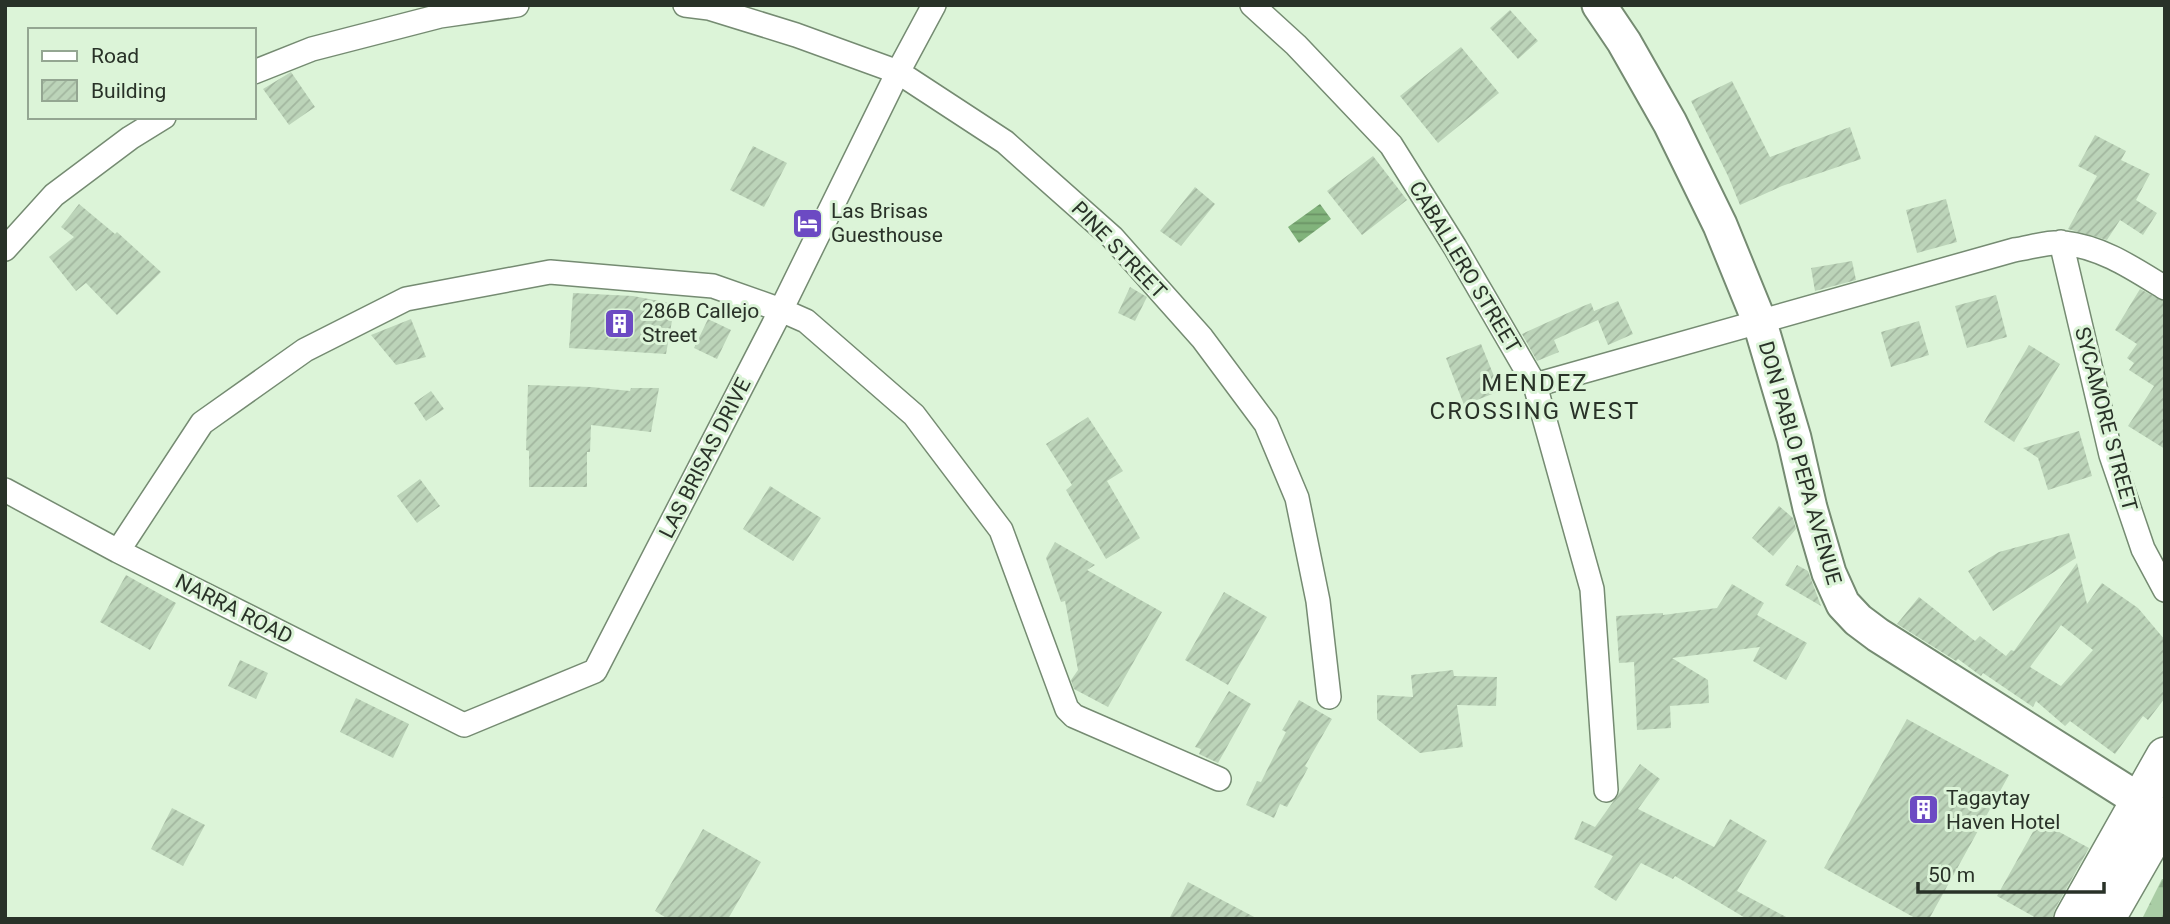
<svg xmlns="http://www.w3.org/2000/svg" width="2170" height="924" viewBox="0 0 2170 924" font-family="Roboto,sans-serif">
	<defs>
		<pattern id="forest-firs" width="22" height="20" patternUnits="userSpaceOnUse" patternTransform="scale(1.75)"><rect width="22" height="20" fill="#a9cda5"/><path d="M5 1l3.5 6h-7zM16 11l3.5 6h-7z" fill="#91b08e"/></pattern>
		<pattern id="water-rules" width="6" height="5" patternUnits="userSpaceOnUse" patternTransform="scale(1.75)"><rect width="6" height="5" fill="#81b37b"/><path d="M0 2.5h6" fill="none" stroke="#6a9265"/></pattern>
		<pattern id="building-hatch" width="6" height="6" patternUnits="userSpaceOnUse" patternTransform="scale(1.75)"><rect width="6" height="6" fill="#bcd4b9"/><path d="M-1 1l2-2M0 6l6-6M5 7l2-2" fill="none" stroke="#a2b69f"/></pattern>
	</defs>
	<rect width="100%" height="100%" fill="#dcf4d8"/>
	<path fill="url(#forest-firs)" d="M2162 879H2165V919H2142Z"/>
	<path fill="url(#water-rules)" d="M1320 204 1331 219 1299 243 1288 227Z"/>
	<path fill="url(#building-hatch)" fill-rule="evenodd" d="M1510 10 1538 41 1518 59 1490 28Z
		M1461 47 1499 93 1438 143 1400 96Z
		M291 72 315 107 289 125 263 89Z
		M1732 81 1770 157 1850 127 1861 159 1782 186 1740 205 1728 176 1691 101Z
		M2095 135 2126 151 2121 160 2150 174 2136 200 2157 213 2143 235 2120 220 2107 240 2068 229 2097 176 2078 166Z
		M753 146 787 163 764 207 730 190Z
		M1373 156 1407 200 1362 235 1327 191Z
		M1195 187 1215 204 1181 246 1160 231Z
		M1946 199 1957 242 1917 253 1906 210Z
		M79 204 115 234 117 232 161 272 117 315 86 283 76 291 49 257 74 237 61 227Z
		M1852 261 1856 280 1815 291 1811 268Z
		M1130 287 1147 297 1135 321 1118 313Z
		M2140 289 2165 302V449L2128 426 2154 386 2129 370 2134 363 2127 358 2137 344 2115 330Z
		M573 293 633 296 675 304 666 354 569 348Z
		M1996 295 2007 337 1967 348 1955 306Z
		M1618 301 1633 334 1608 345 1598 320 1554 340 1559 352 1537 361 1522 334 1581 307 1591 303 1594 311Z
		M411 319 426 357 396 365 371 335Z
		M708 319 731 330 717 359 694 348Z
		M1919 321 1929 355 1891 367 1881 332Z
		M1481 344 1500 391 1464 405 1446 358Z
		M2029 345 2060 364 2014 442 1984 422Z
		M528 385 591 387 630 391 631 388H659L651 432 591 425 590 452H587V487H529V451L526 450Z
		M431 391 444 409 426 421 414 403Z
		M1088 417 1123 471 1107 481 1140 538 1106 559 1066 490 1072 485 1046 444Z
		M2079 431 2092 476 2048 490 2038 458 2023 448Z
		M420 479 440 506 417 523 397 496Z
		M770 486 821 518 793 561 743 529Z
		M1779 506 1793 518 1796 529 1773 556 1752 538Z
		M2069 533 2076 558 1993 611 1968 571 1999 552Z
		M1055 542 1095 565 1087 570 1162 612 1108 707 1074 689 1071 680 1078 670 1065 601 1061 602 1046 558Z
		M2077 563 2087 604 2102 583 2138 608 2165 640V698L2148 720 2143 716 2115 754 2070 721 2065 726 2036 701 2033 707 1983 673 1981 676 1958 659 1956 661 1897 624 1919 597 1975 641 1980 636 2006 656 2011 650 2014 651ZM2061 625 2093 650 2061 686 2030 667Z
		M1797 565 1808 571 1821 606 1785 585Z
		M126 575 176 603 150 650 100 622Z
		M1732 584 1764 603 1757 615 1807 643 1786 680 1753 661 1760 647 1672 658 1708 680 1709 703 1670 706 1671 728 1637 730 1634 662 1619 663 1616 616 1663 613V615L1717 608Z
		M1224 592 1267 617 1228 685 1185 660Z
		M240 660 268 673 256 699 228 686Z
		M1453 670 1454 676 1497 677 1496 706 1457 705 1463 747 1420 753 1377 719V695L1413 697 1411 675Z
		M1229 691 1251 704 1218 763 1199 754 1201 749 1195 747Z
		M356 698 409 724 393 758 340 732Z
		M1299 700 1332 719 1305 766 1308 768 1287 807 1280 804 1274 818 1246 805 1257 781 1261 782 1286 732 1282 730Z
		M1907 719 2009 775 1929 919H1917L1824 868Z
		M1640 764 1660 779 1638 809 1714 847 1730 819 1767 841 1737 891 1790 919H1747L1675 876 1673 879 1641 863 1616 901 1594 887 1613 856 1574 839 1582 821 1595 827Z
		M172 808 205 825 183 866 151 849Z
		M2039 821 2089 848 2055 909 2052 919H2038L1997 896Z
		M703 829 761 862 728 919H668L655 911Z
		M1188 882 1258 919H1169Z"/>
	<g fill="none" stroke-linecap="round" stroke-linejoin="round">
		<defs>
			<path id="street" d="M685 5 709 8 796 35 898 72 1005 142 1112 237 1202 338 1266 424 1297 498 1318 601 1329 697
				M1252 5 1296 45 1391 145 1455 247 1535 385 1592 589 1606 790
				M254 72 312 49 440 16 517 5
				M2061 242 2111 455 2143 549 2165 590
				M5 249 54 195 130 138 164 117
				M1535 385 2014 250C2029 248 2049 241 2064 243 2102 247 2134 269 2165 288
				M5 490 118 551 464 725 595 671 781 310 898 72 934 5
				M118 551 202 423 305 350 406 299 550 272 713 286 781 310 806 321 914 415 1001 530 1067 709 1074 716 1219 779"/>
			<path id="secondary" d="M1599 5 1624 42 1670 123 1720 225 1760 323 1794 438 1810 508 1829 573 1843 604 1858 620 1878 635 2139 800"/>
			<path id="primary" d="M2073 919 2165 756
				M2106 919 2165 816"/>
		</defs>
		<use href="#street" stroke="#758b72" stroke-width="26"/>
		<use href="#secondary" stroke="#758b72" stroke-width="37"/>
		<use href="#primary" stroke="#758b72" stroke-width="40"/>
		<use href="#street" stroke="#fff" stroke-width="23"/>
		<use href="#secondary" stroke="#fff" stroke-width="33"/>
		<use href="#primary" stroke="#fff" stroke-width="37"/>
	</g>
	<defs>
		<symbol id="hotel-square" viewBox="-11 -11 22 22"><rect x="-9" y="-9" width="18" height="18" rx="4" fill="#6c4ac3" stroke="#dcf4d8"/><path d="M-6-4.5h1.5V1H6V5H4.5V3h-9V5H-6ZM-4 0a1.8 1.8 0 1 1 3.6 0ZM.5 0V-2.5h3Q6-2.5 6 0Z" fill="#fff"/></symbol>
		<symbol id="building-square" viewBox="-11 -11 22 22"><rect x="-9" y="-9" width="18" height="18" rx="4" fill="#6c4ac3" stroke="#dcf4d8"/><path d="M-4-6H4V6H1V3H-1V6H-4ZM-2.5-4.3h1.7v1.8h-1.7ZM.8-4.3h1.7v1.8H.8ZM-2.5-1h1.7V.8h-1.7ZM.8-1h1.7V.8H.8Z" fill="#fff"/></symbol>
	</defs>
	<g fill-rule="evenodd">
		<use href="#hotel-square" x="790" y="206" width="35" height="35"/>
		<use href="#building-square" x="602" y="306" width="35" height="35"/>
		<use href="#building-square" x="1906" y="792" width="35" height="35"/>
	</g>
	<g text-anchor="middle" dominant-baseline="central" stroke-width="6" stroke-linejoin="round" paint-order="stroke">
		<g font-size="21" fill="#293228" stroke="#dcf4d8" text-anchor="start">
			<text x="831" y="211">Las Brisas<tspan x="831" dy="24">Guesthouse</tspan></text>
			<text x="642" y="311">286B Callejo<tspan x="642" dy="24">Street</tspan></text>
			<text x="1946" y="798">Tagaytay<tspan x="1946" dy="24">Haven Hotel</tspan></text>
		</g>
		<g font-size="21" fill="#293228" stroke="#dcf4d8">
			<text transform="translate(1119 250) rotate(46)">PINE STREET</text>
			<text transform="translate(1465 267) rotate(59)">CABALLERO STREET</text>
			<text transform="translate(2106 419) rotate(75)">SYCAMORE STREET</text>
			<text transform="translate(705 458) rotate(-63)">LAS BRISAS DRIVE</text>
			<text transform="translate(1800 463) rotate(74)">DON PABLO PEPA AVENUE</text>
			<text transform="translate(234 609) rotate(27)">NARRA ROAD</text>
		</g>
		<g font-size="24" letter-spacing="2" fill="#293228" stroke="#dcf4d8">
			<text x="1535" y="383">MENDEZ<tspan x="1535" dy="28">CROSSING WEST</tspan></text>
		</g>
	</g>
	<rect width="2170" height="924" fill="none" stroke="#293228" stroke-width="14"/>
	<rect x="28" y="28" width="228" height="91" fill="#dcf4d8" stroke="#94a692" stroke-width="2"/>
	<rect x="42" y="51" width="35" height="10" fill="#ffffff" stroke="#94a692" stroke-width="2"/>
	<text x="91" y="63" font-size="21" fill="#293228">Road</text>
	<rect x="42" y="80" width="35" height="21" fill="url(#building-hatch)" stroke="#94a692" stroke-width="2"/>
	<text x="91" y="98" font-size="21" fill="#293228">Building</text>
	<path d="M1918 882v10h186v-10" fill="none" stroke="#293228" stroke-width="3.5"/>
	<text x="1928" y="882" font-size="21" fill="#293228" stroke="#dcf4d8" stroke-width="5" paint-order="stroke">50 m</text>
</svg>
